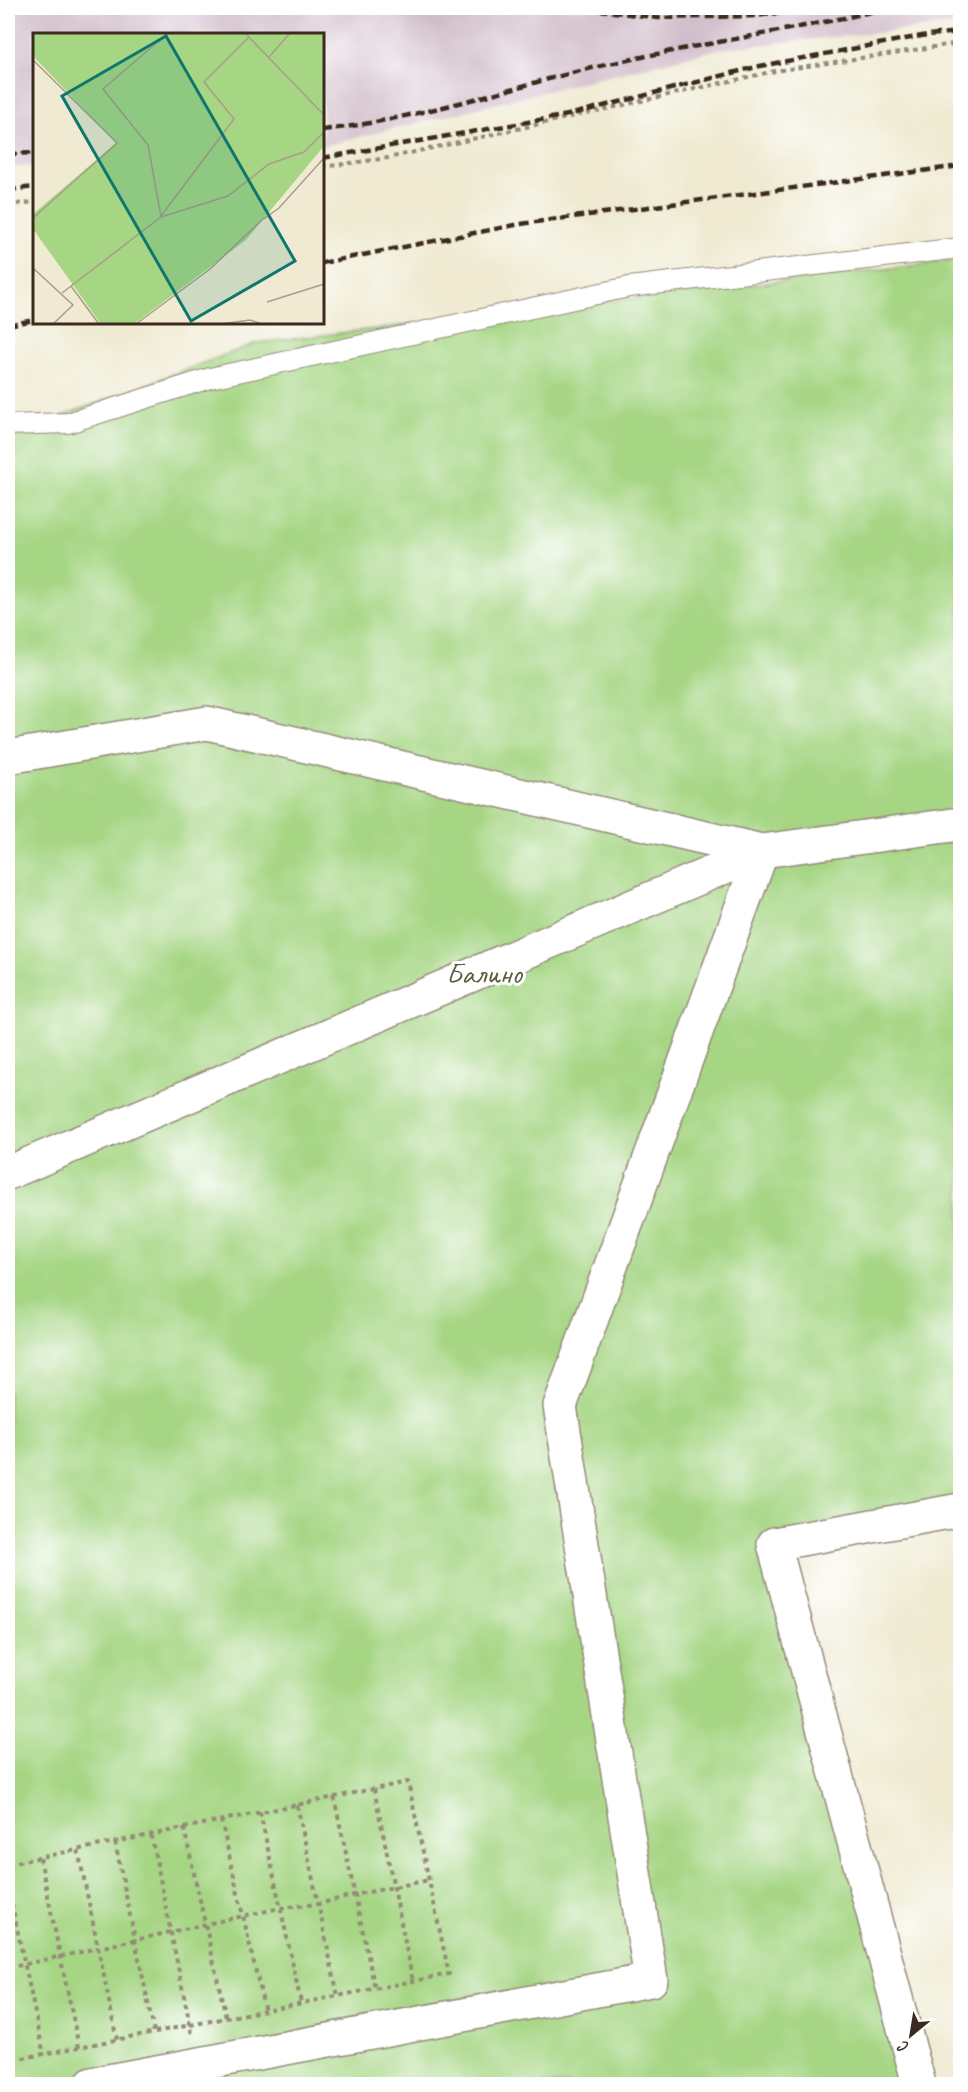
<svg xmlns="http://www.w3.org/2000/svg" width="968" height="2092" viewBox="0 0 968 2092" font-family="Caveat,sans-serif">
	<rect width="100%" height="100%" fill="#fff"/>
	<filter id="ink" filterUnits="userSpaceOnUse"><feTurbulence type="fractalNoise" baseFrequency=".0167" numOctaves="2"/><feDisplacementMap in="SourceGraphic" scale="12" xChannelSelector="R" yChannelSelector="G"/><feConvolveMatrix kernelMatrix="1 2 1 2 8 2 1 2 1" color-interpolation-filters="sRGB"/></filter>
	<filter id="wash" filterUnits="userSpaceOnUse"><feTurbulence type="fractalNoise" baseFrequency=".008" numOctaves="4" result="noise"/><feDisplacementMap in="SourceGraphic" scale="24" xChannelSelector="R" yChannelSelector="G"/><feGaussianBlur stdDeviation="1.35" result="paint"/><feColorMatrix in="noise" values="0 0 0 0 0 0 0 0 0 0 0 0 0 0 0 0 0 1.4 0 .05"/><feComposite in="paint" operator="in"/></filter>
	<g filter="url(#wash)">
		<rect width="100%" height="100%" fill="#efead1"/>
		<path fill="#d1bdca" d="M8 8H960V24L719 49 323 146 322 34H34V166L8 168Z"/>
		<path fill="#a6d684" stroke="#708051" stroke-width="1.5" d="M960 260V1510L775 1543 907 2084H8V436L257 343Z"/>
	</g>
	<g filter="url(#ink)">
		<g fill="none" stroke-linecap="round" stroke-linejoin="round">
			<defs>
				<path id="lane" d="M8 425 68 423 210 378 629 287 960 248"/>
				<path id="street" d="M8 757 207 723 762 851 960 824
					M8 1173 762 851
					M92 2084 651 1980 560 1406 762 851
					M919 2084 774 1544 960 1510"/>
			</defs>
			<use href="#lane" stroke="#958a78" stroke-width="22"/>
			<use href="#street" stroke="#958a78" stroke-width="36"/>
			<path stroke="#958a78" stroke-width="4" stroke-dasharray="4.5 4.5" stroke-linecap="butt" d="M322 167 388 158 775 71 960 43
				M8 205 34 202
				M374 1789 413 1982
				M334 1797 375 1989
				M297 1805 338 1996
				M260 1812 301 2003
				M221 1820 265 2011
				M184 1828 226 2018
				M151 1835 192 2035
				M115 1842 154 2032
				M78 1850 117 2040
				M40 1858 79 2047
				M8 1864 408 1782 449 1974 8 2061
				M8 1886 44 2055
				M8 1968 243 1916 280 1908 318 1904 354 1895 429 1880"/>
			<use href="#lane" stroke="#fff" stroke-width="20"/>
			<use href="#street" stroke="#fff" stroke-width="33"/>
			<path stroke="#3b2a1e" stroke-width="4.5" stroke-dasharray="9 4.5" stroke-linecap="butt" d="M585 8 658 18 756 16 816 8
				M322 130C423 119 520 83 619 62 708 42 798 30 887 8
				M8 154 34 153
				M322 158 568 115 760 66 927 35 960 32
				M8 190 34 187
				M322 263 520 224 960 166
				M8 325 34 320"/>
		</g>
	</g>
	<g text-anchor="middle" dominant-baseline="central" stroke-width="6" stroke-linejoin="round" paint-order="stroke">
		<g font-size="30" fill="#5b5e3d" stroke="#fff">
			<text x="484" y="973">Балино</text>
		</g>
	</g>
	<g transform="translate(33 33)">
		<rect width="291" height="291" fill="#efead1"/>
		<path d="M0 0H291V113L213 207 101 291H68L0 196V181L83 110 0 23Z" fill="#a6d684"/>
		<path fill="none" stroke="#a79d89" stroke-width="1.5" d="M212 0 291 82M236 24 257 0M0 27 84 110 0 185M128 183 201 86 171 49 216 4M128 184 115 112 70 56 135 0M0 235 40 272 20 291M38 253 66 291M29 260 128 184 195 163 236 131 271 119 291 99M234 269 291 251M103 291 177 236 229 187 246 175 291 125M187 291 217 287 229 291H280"/>
		<path fill="#0f766e" fill-opacity="0.15" stroke="#0f766e" stroke-width="3" d="M133 3 262 228 158 288 29 63Z"/>
		<rect width="291" height="291" fill="none" stroke="#3b2a1e" stroke-width="3"/>
	</g>
	<rect width="968" height="2092" fill="none" stroke="#fff" stroke-width="30"/>
	<g transform="translate(911 2035) rotate(210)" stroke="#ffffff" stroke-width="4.5" paint-order="stroke">
	<path d="M0-4.5L10 22L0 15L-10 22Z" fill="#3b2a1e"/>
	<text y="-9" font-size="16" font-weight="bold" text-anchor="middle" fill="#3b2a1e">С</text>
	</g>
</svg>
